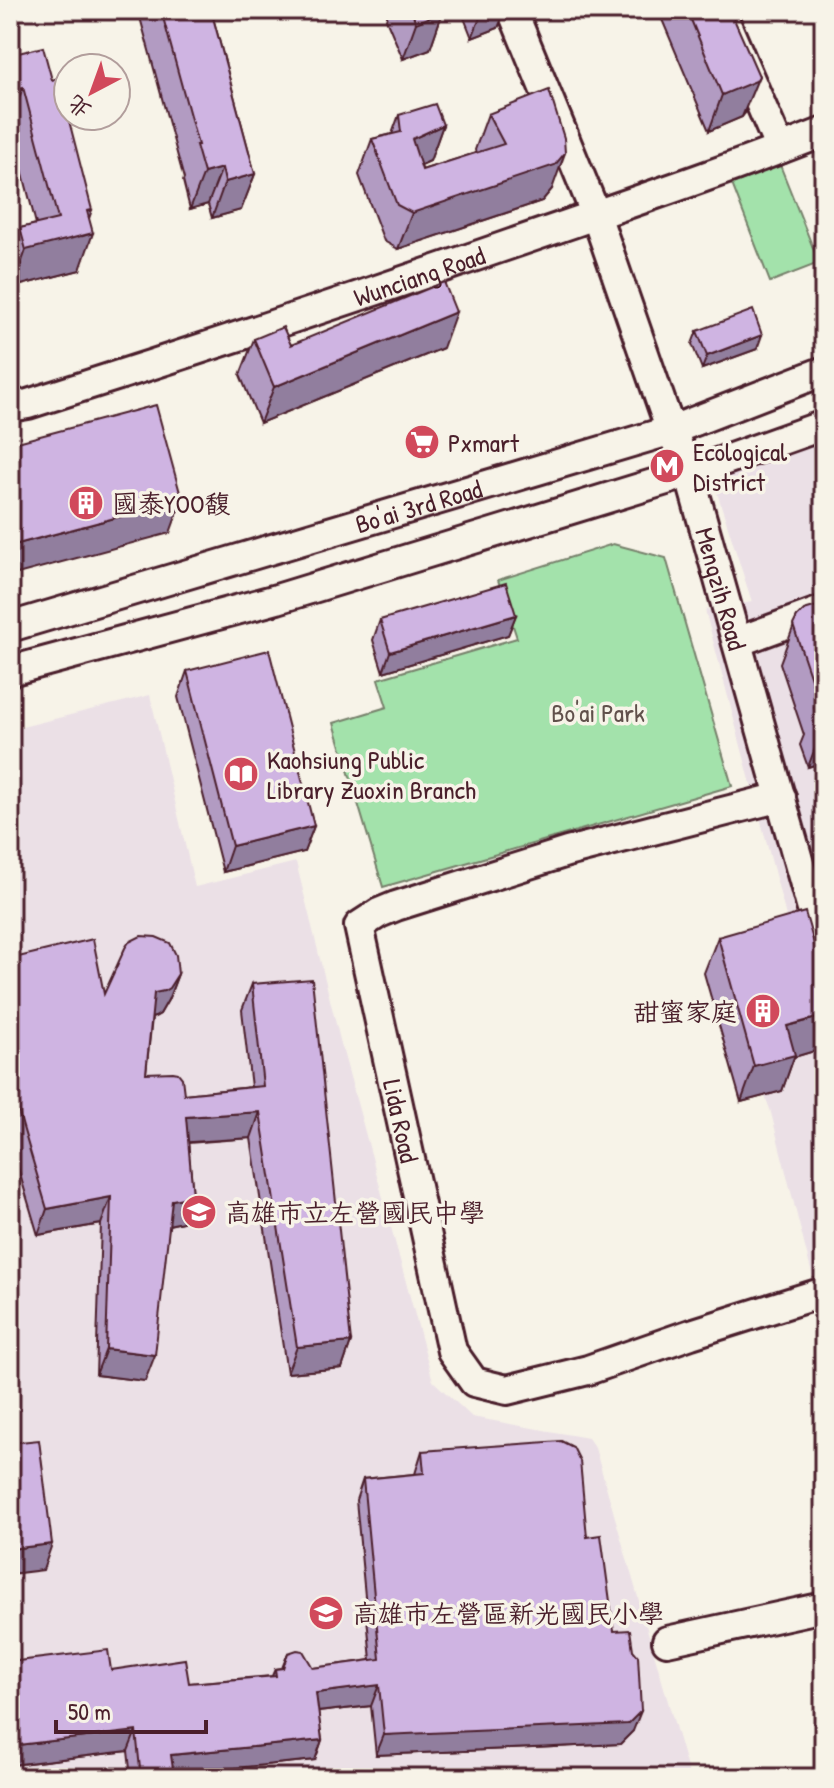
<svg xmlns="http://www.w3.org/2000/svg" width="834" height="1788" viewBox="0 0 834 1788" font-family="'Patrick Hand','LXGW WenKai TC',sans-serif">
	<rect width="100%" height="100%" fill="#f7f3e8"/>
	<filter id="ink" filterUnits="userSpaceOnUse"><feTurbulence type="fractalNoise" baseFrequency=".0125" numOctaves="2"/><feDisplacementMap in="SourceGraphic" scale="16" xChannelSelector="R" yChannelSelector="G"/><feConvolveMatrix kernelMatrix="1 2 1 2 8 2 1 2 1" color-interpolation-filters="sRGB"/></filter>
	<g filter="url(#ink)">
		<path fill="#ebe0e6" d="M824 412V1322L770 1109 708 953 791 935 705 610 752 602 705 455Z
			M150 695 195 887 296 862 341 1044 433 1381 472 1417 588 1438 595 1448 690 1778H10V730Z
			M824 1767V1778H762Z"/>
		<path fill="#a3e2ab" stroke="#76806b" stroke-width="2" d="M780 165 819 263 770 282 732 184Z
			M613 544 666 558 732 786 383 887 334 723 387 707 378 679 517 638 498 580Z"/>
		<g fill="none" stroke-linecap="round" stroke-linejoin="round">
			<defs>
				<g id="minor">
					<path id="s1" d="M512 10 596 215 665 414 689 473 824 952"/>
					<path d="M720 10 780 149"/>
					<path id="s2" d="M10 407 28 404C190 353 350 300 511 244 615 208 721 173 824 132"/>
					<path id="s3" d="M10 627 672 430 824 371"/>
					<path d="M737 642 824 610"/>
					<path d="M10 671 277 599 689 473 824 425"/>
					<path id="s4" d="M781 797 567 852 396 906 379 913 359 926 452 1351 474 1382 507 1390 588 1370 691 1334 824 1292"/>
					<path d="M667 1641 824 1607"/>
				</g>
			</defs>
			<use href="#minor" stroke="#4a1f2b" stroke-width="34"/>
			<use href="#minor" stroke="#f7f3e8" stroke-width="28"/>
		</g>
		<path fill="#b29bc2" stroke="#4a1f2b" stroke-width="2" d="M138 10H211L255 174 241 210 212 218 208 204 190 209 183 181 184 179Z
			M389 10H454L442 14 430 49 403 59 386 19Z
			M461 10H505L498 28 472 38Z
			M658 10H730L746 112 742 117 709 131Z
			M10 55 89 219 80 270 13 287 10 276V256L20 228 36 224 10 123Z
			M488 114 552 189 542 201 398 249 384 241 359 175 372 139 392 134 399 115 443 125 430 161 421 165 422 170 476 153 475 150Z
			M697 331 757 349 702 369 692 344Z
			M254 339 291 345 443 348 260 423 240 375Z
			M824 604V762L808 767 800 745 804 735 780 663 797 617Z
			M516 615 508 635 383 672 373 640 380 620Z
			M187 671 314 826 304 852 223 872 178 697Z
			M718 937 821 1049 794 1057 782 1091 741 1102 704 973Z
			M10 959 104 994 178 974 168 1000 160 1014 152 1018 146 1073 184 1094 251 1087 242 1010 252 984 351 1342 342 1368 287 1373 251 1138 188 1143 193 1196 183 1222 169 1225 145 1381 96 1375 101 1224 38 1235 10 1141Z
			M422 1451 587 1537 614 1631 633 1731 620 1744 376 1755 371 1706 318 1712 322 1740 315 1760 174 1774 173 1778H131L128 1751 11 1765 10 1662 111 1670 189 1683 272 1676 275 1669 282 1668 288 1653 313 1668 371 1660 356 1500 363 1479 415 1474Z"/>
		<path fill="#917e9e" stroke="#4a1f2b" stroke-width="2" d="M425 10H454L442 14 430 49 403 59 416 23Z
			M483 10H505L498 28 472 38Z
			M759 76 742 117 709 131 722 95Z
			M23 87 10 123V91Z
			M443 125 430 161 399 175 412 139Z
			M565 153 552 189 542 201 398 249 412 213Z
			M222 168 208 204 190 209 204 173Z
			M255 174 241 210 212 218 225 182Z
			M92 210 83 236 93 233 80 270 13 287 26 250 87 211Z
			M456 312 443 348 260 423 274 387Z
			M762 335 757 349 702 369 707 356Z
			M182 500 170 533 10 576V546Z
			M516 615 508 635 383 672 390 652Z
			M824 729V762L808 767 822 730Z
			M314 826 304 852 223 872 232 846Z
			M178 974 168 1000 160 1014 155 1017 145 1019 154 993Z
			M824 1016V1040L821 1049 794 1057 782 1091 741 1102 754 1066 787 1026Z
			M260 1112 251 1138 177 1143 186 1117Z
			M193 1196 183 1222 163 1226 172 1200Z
			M111 1197 101 1224 38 1235 47 1209Z
			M351 1342 342 1368 287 1373 297 1347Z
			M106 1349 155 1355 145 1381 96 1375Z
			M52 1544 43 1570 10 1574V1549Z
			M379 1685 371 1706 308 1713 316 1693Z
			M641 1711 633 1731 620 1744 376 1755 384 1735Z
			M136 1731 128 1751 11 1765 18 1745Z
			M322 1740 315 1760 164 1775 171 1755Z"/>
		<path fill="#cfb4e2" stroke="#4a1f2b" stroke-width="2" d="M161 10H211L255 174 225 182 222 168 204 173 196 145H198Z
			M411 10H442L443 12 416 23Z
			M687 10H730L759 76 756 81 722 95Z
			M43 47 52 80 58 78 92 210 87 211 93 233 26 250 20 228 58 219 23 87 10 91V55Z
			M549 90 564 138 565 153 555 165 412 213 397 205 372 139 401 132 399 115 435 104 443 125 412 139 422 170 504 144 488 114Z
			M444 282 456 312 274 387 254 339 283 327 291 345Z
			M753 310 762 335 707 356 697 331Z
			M156 405 182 500 10 546V444Z
			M506 583 516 615 390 652 380 620Z
			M824 604V729L822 730 814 707 820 705 793 625 797 617 804 610Z
			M269 650 314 826 232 846 187 671Z
			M805 912 824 978V1016L787 1026 795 1055 754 1066 718 937Z
			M141 936 156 937 170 943 176 955 178 974 169 988 164 991 154 993 146 1073 173 1072 178 1073 182 1078 184 1094 263 1086 252 984 312 979 351 1342 297 1347 260 1112 186 1117 193 1196 172 1200 155 1355 106 1349 111 1197 47 1209 10 1083V959L93 939 104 994 125 948 129 942Z
			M39 1440 52 1544 10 1549V1443Z
			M561 1441 573 1447 580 1461 587 1537 601 1535 614 1631 630 1630 633 1650 638 1656 641 1711 628 1724 384 1735 379 1685 316 1693 322 1740 171 1755 174 1776 141 1778 136 1731 18 1745 10 1680V1662L108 1650 111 1670 185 1659 189 1683 276 1676 275 1669 283 1668 288 1653 297 1650 303 1651 313 1668 380 1659 363 1479 424 1473 422 1451Z"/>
	</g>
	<defs>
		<symbol id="supermarket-disc" viewBox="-11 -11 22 22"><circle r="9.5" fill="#d1495b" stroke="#f7f3e8"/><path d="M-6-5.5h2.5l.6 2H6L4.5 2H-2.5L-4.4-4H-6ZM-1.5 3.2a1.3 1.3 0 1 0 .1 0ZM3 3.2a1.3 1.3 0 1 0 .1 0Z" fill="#fff"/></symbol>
		<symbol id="metro-disc" viewBox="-11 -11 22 22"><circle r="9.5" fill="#d1495b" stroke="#f7f3e8"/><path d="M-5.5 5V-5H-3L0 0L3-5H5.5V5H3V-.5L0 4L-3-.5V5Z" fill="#fff"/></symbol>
		<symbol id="building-disc" viewBox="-11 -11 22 22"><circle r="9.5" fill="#d1495b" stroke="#f7f3e8"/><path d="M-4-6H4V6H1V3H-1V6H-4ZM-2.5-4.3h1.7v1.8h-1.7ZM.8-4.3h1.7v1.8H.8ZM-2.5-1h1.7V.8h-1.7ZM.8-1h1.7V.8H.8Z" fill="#fff"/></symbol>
		<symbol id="library-disc" viewBox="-11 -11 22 22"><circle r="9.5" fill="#d1495b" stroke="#f7f3e8"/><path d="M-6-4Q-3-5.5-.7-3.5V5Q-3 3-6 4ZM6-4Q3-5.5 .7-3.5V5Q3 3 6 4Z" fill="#fff"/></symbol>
		<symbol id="school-disc" viewBox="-11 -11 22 22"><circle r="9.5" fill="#d1495b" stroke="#f7f3e8"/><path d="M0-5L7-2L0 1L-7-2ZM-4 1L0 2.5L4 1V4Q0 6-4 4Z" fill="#fff"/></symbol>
	</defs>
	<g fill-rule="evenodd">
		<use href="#supermarket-disc" x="402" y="422" width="40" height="40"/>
		<use href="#metro-disc" x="647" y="446" width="40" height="40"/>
		<use href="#building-disc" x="66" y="483" width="40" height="40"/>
		<use href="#library-disc" x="221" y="754" width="40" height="40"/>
		<use href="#building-disc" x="743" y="991" width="40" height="40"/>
		<use href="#school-disc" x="179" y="1192" width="40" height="40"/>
		<use href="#school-disc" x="306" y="1593" width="40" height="40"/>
	</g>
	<g text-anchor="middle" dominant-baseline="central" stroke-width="7" stroke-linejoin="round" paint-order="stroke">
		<g font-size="26" fill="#4a1f2b" stroke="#f7f3e8">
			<text stroke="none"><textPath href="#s2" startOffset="430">Wunciang Road</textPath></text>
			<text stroke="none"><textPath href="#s3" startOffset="426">Bo'ai 3rd Road</textPath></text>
			<text stroke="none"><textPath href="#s1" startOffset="616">Mengzih Road</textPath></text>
			<text stroke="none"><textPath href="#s4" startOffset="642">Lida Road</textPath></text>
		</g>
		<g font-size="26" fill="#4a1f2b" stroke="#f7f3e8" text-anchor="start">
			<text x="448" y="442">Pxmart</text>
			<text x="693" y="451">Ecological<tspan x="693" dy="30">District</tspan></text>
			<text x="112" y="503">國泰YOO馥</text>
			<text x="267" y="759">Kaohsiung Public<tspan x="267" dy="30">Library Zuoxin Branch</tspan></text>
			<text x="737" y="1011" text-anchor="end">甜蜜家庭</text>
			<text x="225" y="1212">高雄市立左營國民中學</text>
			<text x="352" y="1613">高雄市左營區新光國民小學</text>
		</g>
		<g font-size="26" fill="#60504b" stroke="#f7f3e8">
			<text x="598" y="712">Bo'ai Park</text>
		</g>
	</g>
	<rect width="834" height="1788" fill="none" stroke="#f7f3e8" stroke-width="40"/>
	<rect x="20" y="20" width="794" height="1748" fill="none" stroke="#4a1f2b" stroke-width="3" filter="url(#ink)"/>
	<g transform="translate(92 92) rotate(221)"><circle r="38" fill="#f7f3e8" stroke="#b29e9c" stroke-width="2"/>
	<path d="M0-6L14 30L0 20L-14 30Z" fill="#d1495b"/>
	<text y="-12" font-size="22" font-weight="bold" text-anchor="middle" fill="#4a1f2b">北</text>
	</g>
	<path d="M56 1720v12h150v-12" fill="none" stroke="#4a1f2b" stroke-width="4"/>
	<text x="68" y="1720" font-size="24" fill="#4a1f2b" stroke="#f7f3e8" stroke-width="6" paint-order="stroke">50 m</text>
</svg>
